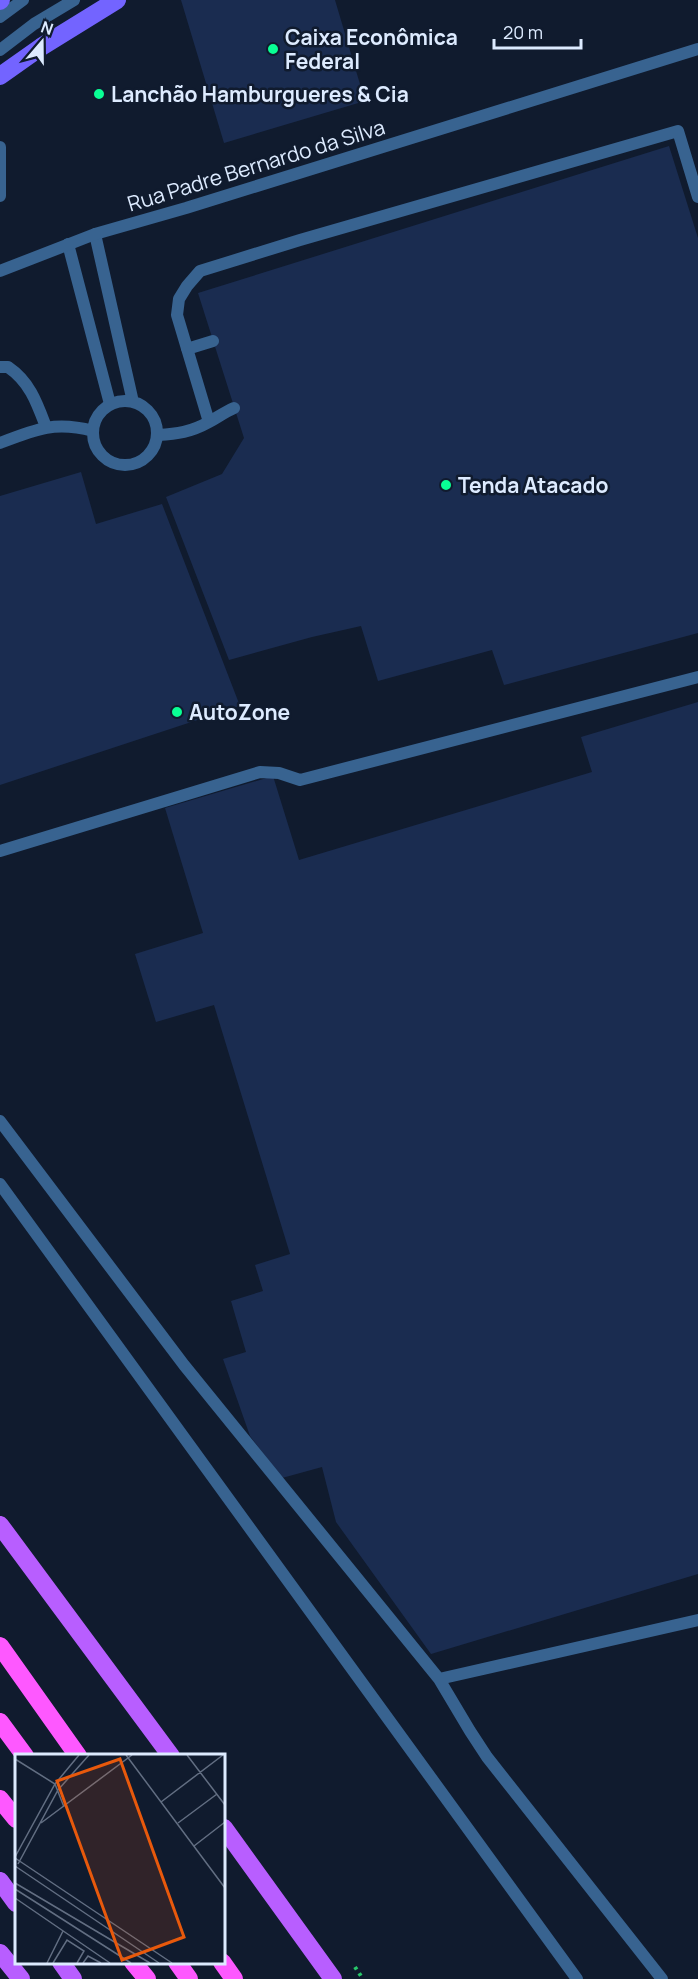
<svg xmlns="http://www.w3.org/2000/svg" width="698" height="1979" viewBox="0 0 698 1979" font-family="Manrope,sans-serif">
	<rect width="100%" height="100%" fill="#101b2e"/>
	<path fill="#1a2c50" d="M181 0H335L365 101 224 143Z
		M669 146 698 238V633L504 685 492 650 378 681 361 626 312 637 229 660 166 497 222 474 244 438 198 293Z
		M81 472 96 524 162 504 240 706 0 785V496Z
		M698 702V1574L431 1654 336 1522 322 1467 282 1478 250 1436 223 1359 246 1352 231 1301 263 1291 255 1265 290 1254 214 1005 156 1022 135 954 203 933 165 808 273 776 299 860 592 772 581 737Z"/>
	<g fill="none" stroke-linecap="round" stroke-linejoin="round">
		<path stroke="#28c86a" stroke-width="4" stroke-dasharray="3 4.5" stroke-linecap="butt" d="M355 1967 363 1979"/>
		<path stroke="#386390" stroke-width="12" d="M0 17 23 0
			M0 50 34 24 74 0
			M95 234 133 402
			M68 244 110 404
			M187 349 213 341
			M0 367H8C30 382 37 403 46 427
			M93 433a32 32 0 1 1 64 0a32 32 0 1 1-64 0Z
			M209 422 177 315 179 299 187 286 200 271 300 240 678 131 698 197
			M158 435C177 434 191 432 209 422 218 417 225 412 234 408
			M0 443C36 429 55 421 93 431
			M0 851 260 772 279 773 300 780 698 677
			M0 1121 184 1365 439 1679 470 1731 487 1757 662 1979
			M0 1184 577 1979
			M439 1679 698 1620"/>
		<path stroke="#386390" stroke-width="12" d="M0 147V196
			M0 271 95 234 186 208 698 49"/>
		<path stroke="#7364ff" stroke-width="18" d="M0 1 1 0
			M0 76 41 47 117 0"/>
		<path stroke="#b85eff" stroke-width="18" d="M0 1525 171 1756
			M224 1828 333 1979
			M0 1881 16 1903
			M0 1953 21 1979
			M61 1962 73 1979"/>
		<path stroke="#fe58ff" stroke-width="18" d="M0 1646 78 1756
			M0 1722 25 1756
			M0 1799 16 1819
			M133 1962 147 1979
			M177 1962 189 1979
			M222 1962 234 1979"/>
	</g>
	<g fill="#09ff95" stroke="#101b2e" stroke-width="2">
		<circle cx="273" cy="49" r="6"/>
		<circle cx="99" cy="94" r="6"/>
		<circle cx="446" cy="485" r="6"/>
		<circle cx="177" cy="712" r="6"/>
	</g>
	<g text-anchor="middle" dominant-baseline="central" stroke-width="5" stroke-linejoin="round" paint-order="stroke">
		<g font-size="21" font-weight="bold" fill="#ddebff" stroke="#101b2e" text-anchor="start">
			<text x="285" y="37">Caixa Econômica<tspan x="285" dy="24">Federal</tspan></text>
			<text x="111" y="94">Lanchão Hamburgueres &amp; Cia</text>
			<text x="458" y="485">Tenda Atacado</text>
			<text x="189" y="712">AutoZone</text>
		</g>
		<g font-size="21" fill="#ddebff" stroke="#101b2e">
			<text transform="translate(256 165) rotate(-17)">Rua Padre Bernardo da Silva</text>
		</g>
	</g>
	<g transform="translate(15 1754)">
		<rect width="210" height="210" fill="#101b2e"/>
		<path fill="none" stroke="#626e82" stroke-width="1.5" d="M111 1 210 134M172 1 210 51M0 5 40 30 49 53M146 48 208 1M26 69 117 1M163 69 202 40M179 92 210 68M0 103 40 30 64 1M0 104 157 209M3 110 43 36 74 1M0 112 144 209M0 129 135 209M0 135 116 209M0 144 95 209M32 209 48 177M38 209 52 186 69 197 62 209M68 209 73 202 86 209"/>
		<path fill="#e8590c" fill-opacity="0.15" stroke="#e8590c" stroke-width="3" d="M105 5 169 183 107 206 42 27Z"/>
		<rect width="210" height="210" fill="none" stroke="#ddebff" stroke-width="3"/>
	</g>
	<g transform="translate(42 42) rotate(20)" stroke="#101b2e" stroke-width="4.5" paint-order="stroke">
	<path d="M0-4.5L10 22L0 15L-10 22Z" fill="#ddebff"/>
	<text y="-9" font-size="16" font-weight="bold" text-anchor="middle" fill="#ddebff">N</text>
	</g>
	<path d="M494 39v9h87v-9" fill="none" stroke="#ddebff" stroke-width="3"/>
	<text x="503" y="39" font-size="18" fill="#ddebff" stroke="#101b2e" stroke-width="4.5" paint-order="stroke">20 m</text>
</svg>
